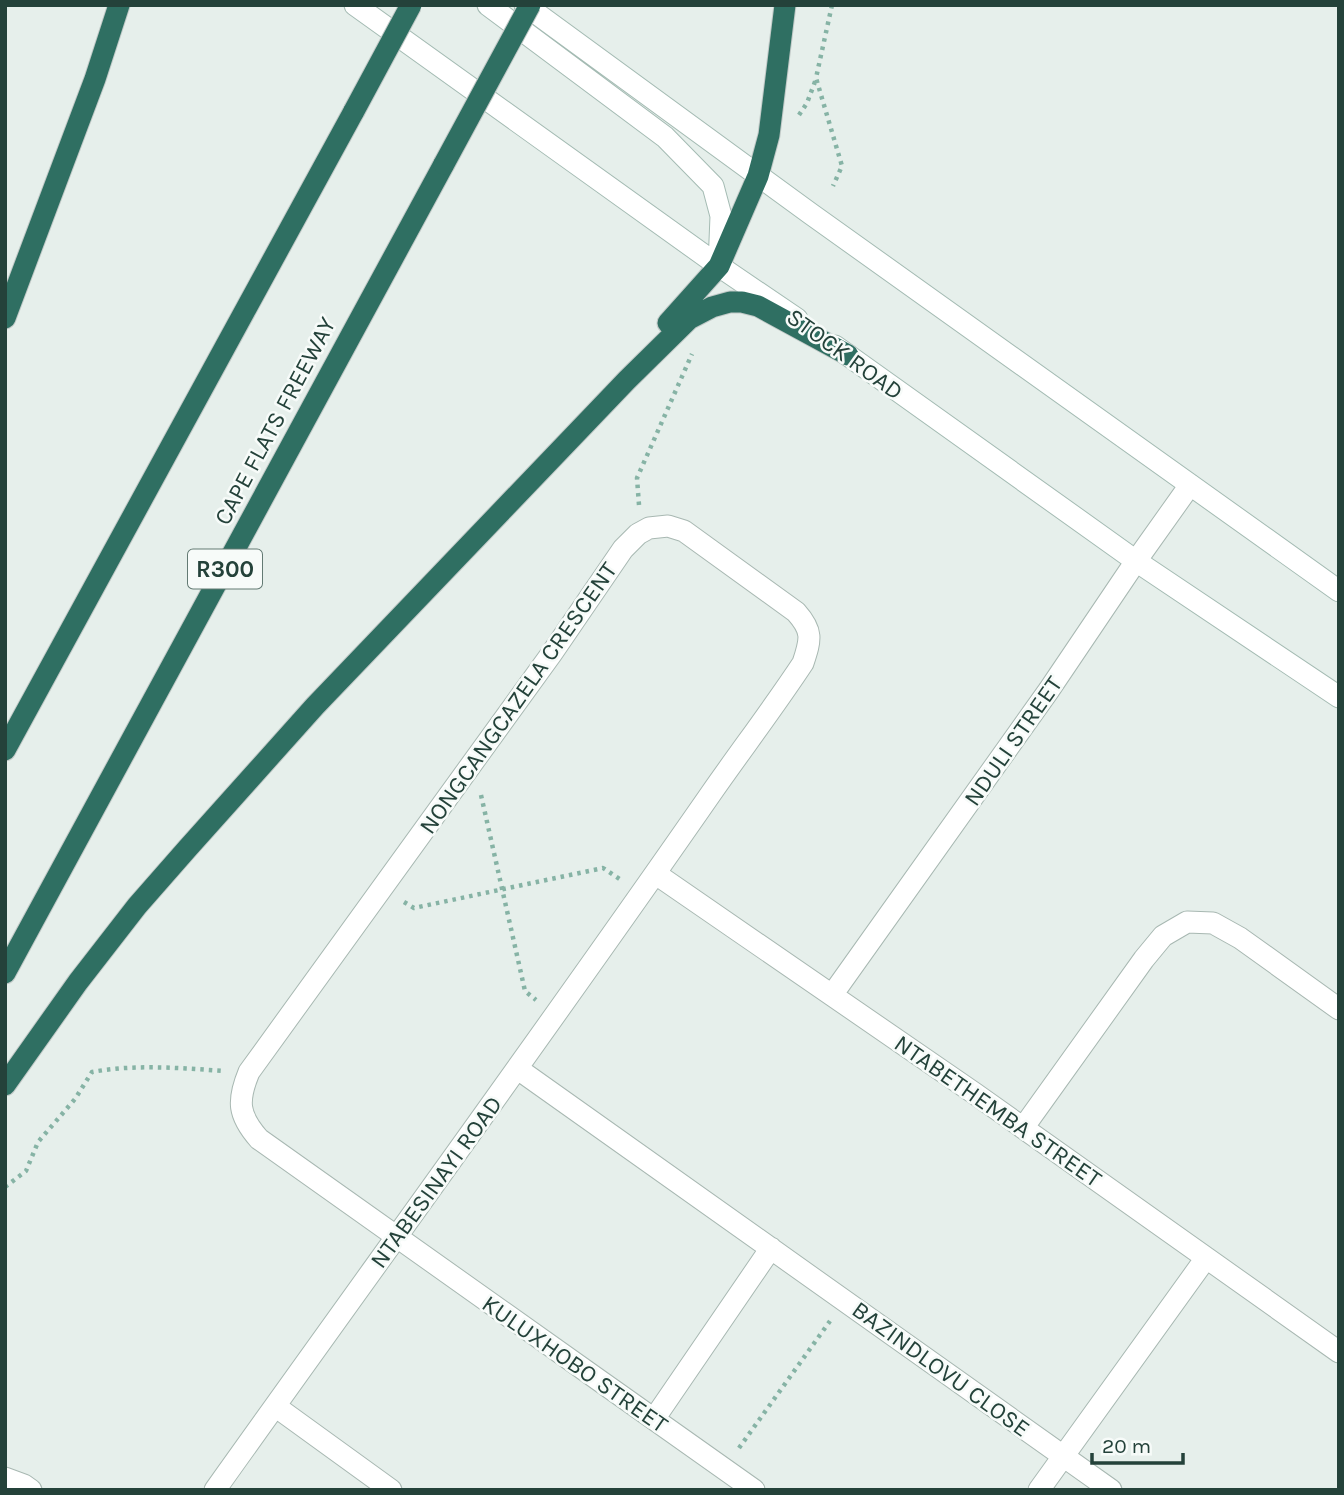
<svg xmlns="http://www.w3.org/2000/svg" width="1344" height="1495" viewBox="0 0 1344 1495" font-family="Karla,sans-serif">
	<rect width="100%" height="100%" fill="#e6efeb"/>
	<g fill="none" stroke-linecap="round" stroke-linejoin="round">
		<defs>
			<path id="minor" d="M656 874 974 1093 1339 1352
				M832 995 1049 690 1136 561 1190 485
				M518 1069 1111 1490
				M1023 1128 1144 959 1163 936 1187 922 1213 923 1240 938 1339 1009
				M275 1406 391 1490
				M654 1419 771 1248
				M5 1478 24 1485 31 1490
				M215 1490C381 1257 549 1027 712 792 742 749 774 707 803 663 811 639 813 631 796 612L684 531 668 526 649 528 638 534 623 549 552 653 249 1072C237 1101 238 1115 259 1139 423 1256 589 1373 754 1490
				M1039 1490 1206 1258"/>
			<path id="secondary" d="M355 5 719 266 797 319
				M488 5 665 137 713 186 721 216 719 266
				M525 5 811 214 1339 591
				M835 346 1136 561 1339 697"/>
			<path id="motorway" d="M5 318 95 79 119 5
				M668 323 719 266 758 176 769 135 785 5
				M5 750 354 111
				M5 973 444 164
				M5 1085 78 982 137 906 187 849 315 706 627 380 689 319 712 307 730 302H742L758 306 848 355"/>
		</defs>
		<use href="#minor" stroke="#a8b8b2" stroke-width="23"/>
		<use href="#secondary" stroke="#a4bbb3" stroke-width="23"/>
		<use href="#motorway" stroke="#c2cac8" stroke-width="23"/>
		<path stroke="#86b3a5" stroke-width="4.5" stroke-dasharray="3.5 5" stroke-linecap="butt" d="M832 5 816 78 842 166 833 186
			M799 115 807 103 816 79
			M639 505 637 478 692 354
			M481 795 525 991 536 1000
			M404 902 414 908 603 868 621 880
			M5 1187 26 1171 38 1142 75 1099 92 1072C135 1064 180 1068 224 1071
			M739 1448 830 1321"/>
		<use href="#minor" stroke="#fff" stroke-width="21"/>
		<use href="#secondary" stroke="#fff" stroke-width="21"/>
		<use href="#motorway" stroke="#2f6f62" stroke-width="21"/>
		<defs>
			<path id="motorway-bridge" d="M354 111 411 5
				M444 164 530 5"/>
		</defs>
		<use href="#motorway-bridge" stroke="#c2cac8" stroke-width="23" stroke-linecap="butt"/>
		<use href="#motorway-bridge" stroke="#2f6f62" stroke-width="21"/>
	</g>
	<g text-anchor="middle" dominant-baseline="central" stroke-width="5" stroke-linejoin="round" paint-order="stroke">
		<rect fill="#f7fbf9" stroke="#637a73" stroke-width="2" x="188" y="549.5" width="74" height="39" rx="5"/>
		<g font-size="23" font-weight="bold" fill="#24423a">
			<text x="225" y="569">R300</text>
		</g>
		<g font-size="24" fill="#24423a" stroke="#f7fbf9">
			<text transform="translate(845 354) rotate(36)">STOCK ROAD</text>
			<text transform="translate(275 421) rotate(-62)">CAPE FLATS FREEWAY</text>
			<text transform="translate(518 698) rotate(-55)">NONGCANGCAZELA CRESCENT</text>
			<text transform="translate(1013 741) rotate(-55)">NDULI STREET</text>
			<text transform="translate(998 1111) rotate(35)">NTABETHEMBA STREET</text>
			<text transform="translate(436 1182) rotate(-54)">NTABESINAYI ROAD</text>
			<text transform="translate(575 1364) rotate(35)">KULUXHOBO STREET</text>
			<text transform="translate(941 1369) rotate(36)">BAZINDLOVU CLOSE</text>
		</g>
	</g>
	<rect width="1344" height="1495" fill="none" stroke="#24423a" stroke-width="14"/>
	<path d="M1092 1453v10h91v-10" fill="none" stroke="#24423a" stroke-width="3.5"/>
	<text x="1102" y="1453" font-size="21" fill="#24423a" stroke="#f7fbf9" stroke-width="5" paint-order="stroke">20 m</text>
</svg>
